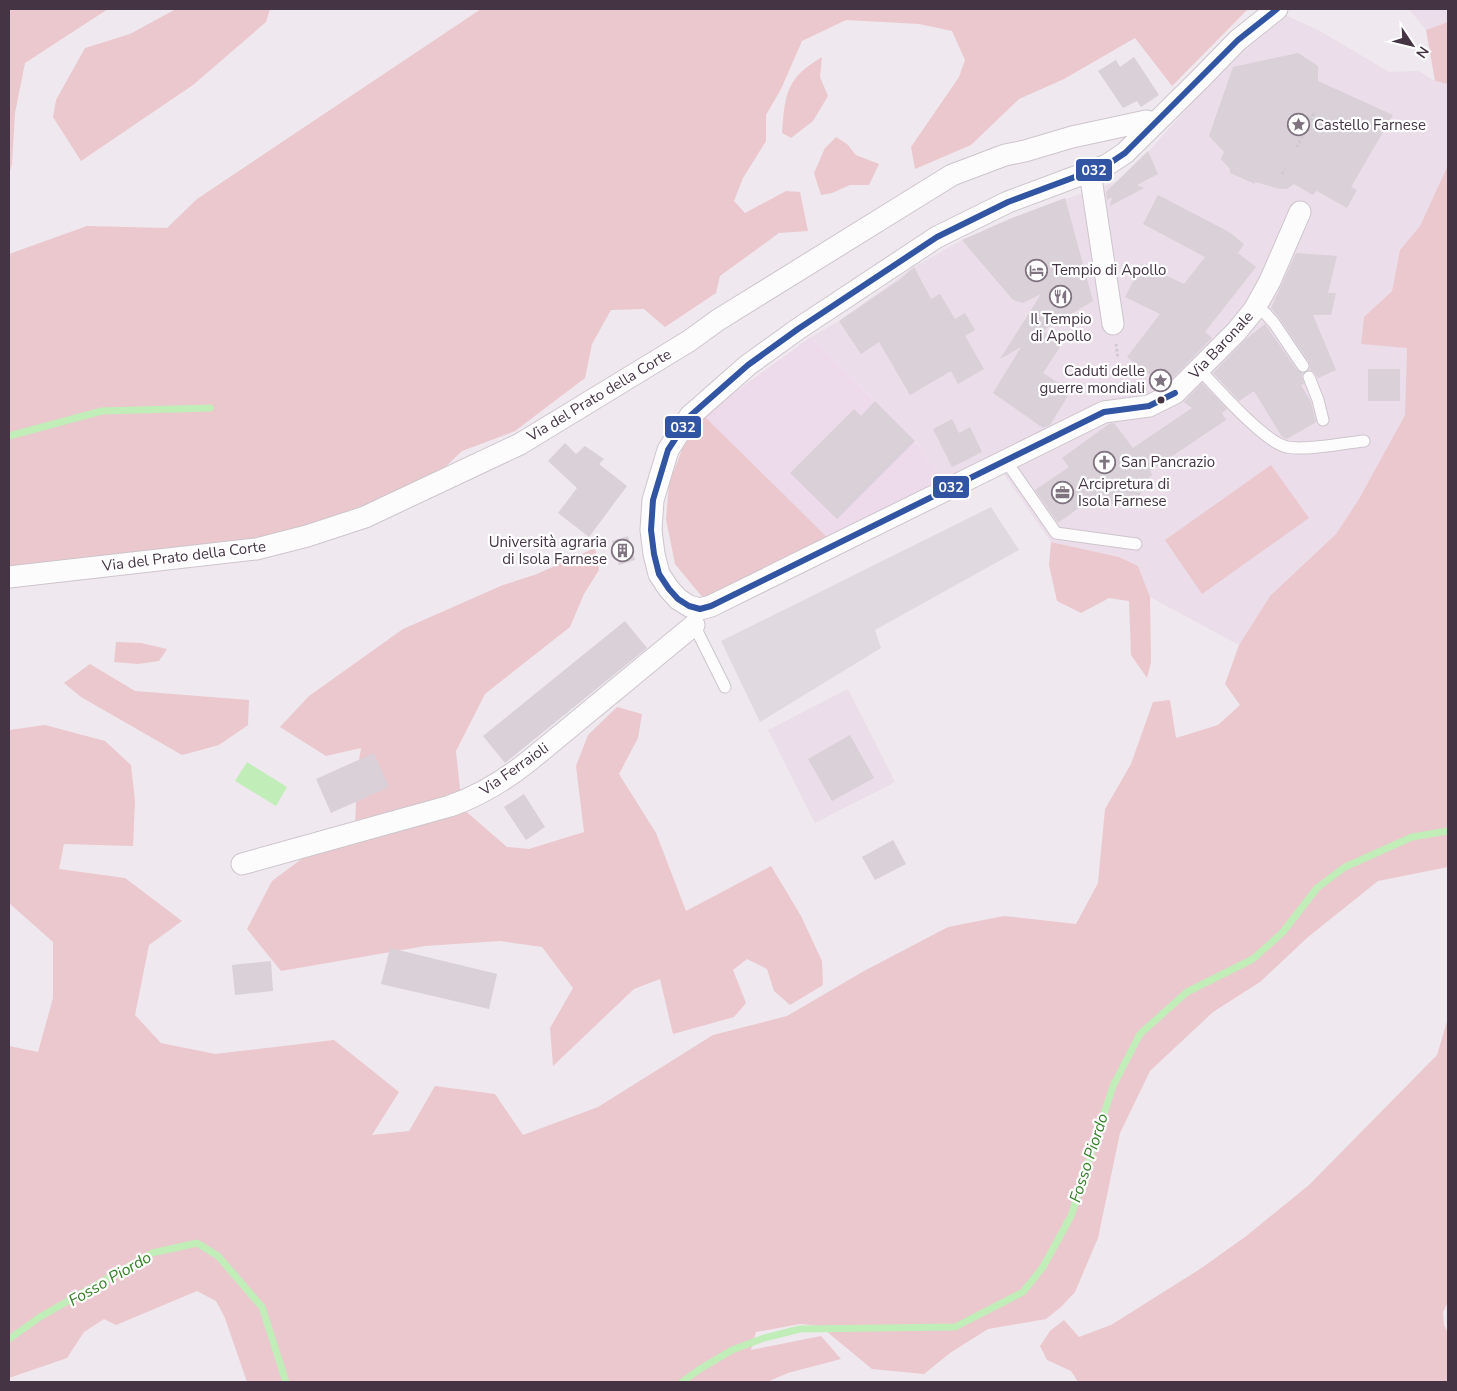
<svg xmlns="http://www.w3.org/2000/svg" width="1457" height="1391" viewBox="0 0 1457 1391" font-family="'Nunito Sans',sans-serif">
	<rect width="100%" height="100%" fill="#efe8ee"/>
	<path fill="#ebdde9" d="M1409 9H1448V22L1426 30Z
		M1285 15 1320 31 1389 72 1418 71 1435 81 1448 84V165L1420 226 1400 250 1392 291 1364 317 1361 344 1407 347 1405 415 1359 499 1336 534 1270 596 1239 645 1150 597 1138 566 1119 557 1051 542 992 457 947 478 924 457 920 446 811 337 839 321 914 267 962 240 1012 218 1118 181 1148 152 1243 45Z
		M848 689 895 782 815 823 768 730Z"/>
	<path fill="#eddaea" d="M811 337 920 447 924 457 947 478 827 537 703 415Z"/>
	<path fill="#ebc8ce" d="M9 9H108L25 63 15 113 12 164 9 175Z
		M176 9H270L266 22 193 85 81 161 53 117 56 100 85 48 130 34Z
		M481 9H1248L1172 86 1135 38 1064 79 1019 99 971 145 915 169 911 147 959 77 965 60 952 31 919 24 846 20 802 41 781 89 766 115V141L743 178 734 201 745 213 786 191 800 192 808 231 779 233 720 276 716 293 665 327 644 309 611 310 592 344 585 378 515 431 462 451 436 476 386 502 280 537 9 573V254L87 226 167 228 197 199Z
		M1448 22V84L1435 81 1426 30Z
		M822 57 820 77 828 96 813 121 791 138 782 133C785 94 786 78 822 57Z
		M836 137 847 144 856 155 879 164 869 185H850L832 193 821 195 814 173 825 148Z
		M1448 165V867L1378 881 1308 937 1260 982 1213 1012 1150 1071 1120 1133 1098 1238 1075 1292 1061 1307 1046 1319 988 1329 950 1353 924 1374 872 1369 820 1326 800 1324 756 1332 751 1350 821 1336 841 1359 788 1373 767 1382H247L225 1318 216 1301 197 1291 116 1325 104 1319 84 1332 67 1358 9 1378V1046L38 1052 53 998V942L9 903V730L45 725 105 741 131 765 135 801 133 846 64 844 59 869 125 878 182 921 149 945 135 1015 161 1043 215 1054 334 1040 399 1092 372 1135 409 1131 435 1086 495 1094 523 1135 598 1107 713 1035 787 1016 864 971 948 927 1004 916 1076 924 1098 883 1105 809 1131 764 1153 702 1170 700 1176 738 1218 725 1240 705 1225 684 1239 645 1270 596 1336 534 1359 499 1405 415 1407 348 1361 344 1364 317 1392 291 1400 250 1420 226Z
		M703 415 827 537 703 598 675 564 666 519 669 483 683 447Z
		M1271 465 1309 518 1202 594 1165 540Z
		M1051 542 1119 557 1138 566 1150 597 1151 662 1147 678 1131 655 1129 601 1109 598 1081 613 1057 601 1049 565Z
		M595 548 599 570 584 594 570 627 485 694 456 751 462 808 507 847 529 849 584 832 576 766 588 735 617 707 642 714 638 738 619 774 656 833 686 911 771 866 801 916 822 961 823 985 790 1005 774 991 767 969 747 959 733 970 746 1003 734 1017 673 1034 660 979 634 989 553 1066 550 1028 573 988 542 947 500 941 425 946 281 971 247 929 272 881 323 843 355 828 357 772 361 748 326 756 280 727 309 696 403 629 503 585 537 574Z
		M116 642 141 643 167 649 159 661 138 664 114 662Z
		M90 664 135 691 249 700 248 725 219 745 182 755 81 697 64 683Z
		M1448 1018V1302L1443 1312 1444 1325 1448 1333V1382H1078L1071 1371 1047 1360 1040 1346 1050 1331 1064 1320 1079 1337 1111 1325 1200 1269 1245 1237 1309 1185 1437 1055Z"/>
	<path fill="#e1d9e0" d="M991 507 1019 550 875 630 881 648 760 722 721 641Z"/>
	<path fill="#c1edb8" d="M247 762 287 787 276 806 235 781Z"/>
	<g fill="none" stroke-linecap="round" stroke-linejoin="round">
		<path stroke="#c1edb8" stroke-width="7" d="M9 436 102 411 210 408
			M9 1339 40 1317 152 1253 197 1243 218 1256 262 1307 286 1382
			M682 1382 700 1369 732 1350 764 1338 800 1329 955 1327 1023 1292 1043 1267 1071 1216 1113 1086 1140 1034 1187 992 1253 959 1283 932 1317 888 1345 867 1412 837 1448 831"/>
	</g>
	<path fill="#d9d0d8" d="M1298 53 1318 66V81L1393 115 1351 187 1357 190 1347 208 1317 191 1318 189 1313 195 1294 184 1287 189H1280L1255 182V184L1230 173V169L1221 159 1224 152 1209 136 1233 67Z
		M1134 57 1159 95 1141 107 1137 101 1123 108 1098 71 1116 60 1120 67Z
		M1148 151 1158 174 1137 185 1144 188 1110 206 1112 197 1107 200 1106 192Z
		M1158 195 1229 232 1244 244 1238 253 1256 267 1205 332 1212 338 1168 383 1163 385 1127 357 1160 314 1125 297 1142 264 1184 284 1205 257 1143 224Z
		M1065 198 1093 301 1042 331 1062 344 1043 373 1071 391 1050 425 1043 428 993 393 1021 347 1000 359 1041 294 1023 303 1013 300 962 240 1012 218Z
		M1296 253 1337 256 1328 293H1336L1331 315H1313L1336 370 1318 378 1314 372 1310 370 1309 362 1280 319 1271 308Z
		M914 267 931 299 940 294 955 319 965 313 975 330 965 336 984 369 958 384 951 371 910 395 879 342 861 354 839 321 899 280Z
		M1265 324 1297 370 1303 373 1302 376 1304 384 1301 385 1311 402 1316 422 1287 439 1282 437 1254 391 1239 401 1213 373 1246 339Z
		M1368 369H1400V401H1368Z
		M1202 383 1227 409 1222 413 1226 420 1150 471 1152 475 1142 483 1141 493 1138 497 1132 500 1122 498 1111 505 1101 492 1058 523 1035 490 1069 467 1062 458 1109 424 1114 423 1133 448 1192 408 1184 402Z
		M875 401 915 441 837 519 790 473 854 409 861 416Z
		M952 419 959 433 970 427 982 452 952 467 933 429Z
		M565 443 576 454 585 446 604 459 599 464 627 486 589 537 558 513 577 488 548 461Z
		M628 536 635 560 619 565 612 541Z
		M625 621 647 648 505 763 483 736Z
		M850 735 874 778 832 801 808 759Z
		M374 753 389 787 331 813 316 779Z
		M524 794 545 827 526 840 504 807Z
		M893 840 906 864 875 880 862 857Z
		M390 948 497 974 489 1009 381 984Z
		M271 961 273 991 235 995 232 965Z"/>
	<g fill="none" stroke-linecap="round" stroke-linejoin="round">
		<defs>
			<path id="service" d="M1254 310 1265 313 1274 323 1303 366
				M1199 369C1216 387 1265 443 1287 447 1306 451 1344 443 1364 441
				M1309 377 1318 400 1323 420
				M1006 461 1056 533 1136 544
				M695 622 694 625 725 687"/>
			<path id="minor" d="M1277 9 1238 40 1201 78 1125 153 1107 165 1008 202 937 237 798 329 748 365 690 416 668 450 653 500 651 530 654 554 659 574 669 589 678 599 689 606 700 609 711 606 1104 412 1149 406 1175 393 1236 332 1254 310 1270 281 1300 212
				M1090 172 1113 324
				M9 577 256 549 307 536 365 517 520 444 689 341 718 320 952 175 1005 155 1025 151 1072 137 1146 121 1155 123
				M242 864 450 806C479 796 505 780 529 761L694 625"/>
		</defs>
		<use href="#service" stroke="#cdc5cc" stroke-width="13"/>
		<use href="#minor" stroke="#cdc5cc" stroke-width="23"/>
		<path stroke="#d0c9d0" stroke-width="3" stroke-dasharray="2.5 2.5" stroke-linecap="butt" d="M1297 147 1314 113
			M1282 174 1285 169
			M1116 344 1118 359"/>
		<use href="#service" stroke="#fdfcfc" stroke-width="11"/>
		<use href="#minor" stroke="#fdfcfc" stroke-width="21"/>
		<defs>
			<path id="bus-1" d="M1175 393 1149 406 1104 412 711 606 700 609 689 606 678 599 669 589 659 574 654 554 651 530 653 500 668 450 690 416 748 365 798 329 937 237 1008 202 1107 165 1125 153 1238 40 1277 9"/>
		</defs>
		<use href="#bus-1" stroke="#fff" stroke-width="10"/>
		<use href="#bus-1" stroke="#3155a3" stroke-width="6"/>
	</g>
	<defs>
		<symbol id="sight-ring" viewBox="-11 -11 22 22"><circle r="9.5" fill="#fff" stroke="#807380" stroke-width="1.5"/><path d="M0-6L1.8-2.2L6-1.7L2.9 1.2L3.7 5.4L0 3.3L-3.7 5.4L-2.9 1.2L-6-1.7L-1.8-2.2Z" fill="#807380"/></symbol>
		<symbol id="hotel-ring" viewBox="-11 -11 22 22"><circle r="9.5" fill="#fff" stroke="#807380" stroke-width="1.5"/><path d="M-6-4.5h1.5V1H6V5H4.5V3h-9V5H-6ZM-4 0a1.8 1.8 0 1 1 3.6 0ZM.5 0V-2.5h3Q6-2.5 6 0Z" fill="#807380"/></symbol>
		<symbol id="restaurant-ring" viewBox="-11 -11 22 22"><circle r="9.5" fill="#fff" stroke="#807380" stroke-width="1.5"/><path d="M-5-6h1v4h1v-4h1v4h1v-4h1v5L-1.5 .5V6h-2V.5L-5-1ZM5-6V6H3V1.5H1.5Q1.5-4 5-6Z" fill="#807380"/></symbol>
		<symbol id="church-ring" viewBox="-11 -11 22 22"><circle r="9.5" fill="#fff" stroke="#807380" stroke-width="1.5"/><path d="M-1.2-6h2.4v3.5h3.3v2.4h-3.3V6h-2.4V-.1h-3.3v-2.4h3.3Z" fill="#807380"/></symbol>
		<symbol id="office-ring" viewBox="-11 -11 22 22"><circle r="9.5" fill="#fff" stroke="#807380" stroke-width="1.5"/><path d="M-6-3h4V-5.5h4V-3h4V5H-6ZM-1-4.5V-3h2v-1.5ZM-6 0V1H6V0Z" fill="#807380"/></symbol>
		<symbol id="building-ring" viewBox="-11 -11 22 22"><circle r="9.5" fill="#fff" stroke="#807380" stroke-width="1.5"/><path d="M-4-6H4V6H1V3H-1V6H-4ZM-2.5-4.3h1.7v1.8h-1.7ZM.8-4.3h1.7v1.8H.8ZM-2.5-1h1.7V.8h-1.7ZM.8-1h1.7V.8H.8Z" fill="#807380"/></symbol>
	</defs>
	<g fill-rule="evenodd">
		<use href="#sight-ring" x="1286" y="112" width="25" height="25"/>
		<use href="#hotel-ring" x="1024" y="258" width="25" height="25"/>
		<use href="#restaurant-ring" x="1048" y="284" width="25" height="25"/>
		<use href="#sight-ring" x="1148" y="368" width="25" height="25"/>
		<use href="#church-ring" x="1092" y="450" width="25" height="25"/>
		<use href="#office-ring" x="1050" y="480" width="25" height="25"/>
		<use href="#building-ring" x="610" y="538" width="25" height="25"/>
	</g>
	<circle fill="#453444" stroke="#fff" stroke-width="2" cx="1161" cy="400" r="4.5"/>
	<g text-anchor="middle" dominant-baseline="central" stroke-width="4.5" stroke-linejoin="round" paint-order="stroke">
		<g font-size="15" fill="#453444" stroke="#fff" text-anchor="start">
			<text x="1314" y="125">Castello Farnese</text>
			<text x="1052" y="270">Tempio di Apollo</text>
			<text x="1061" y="319" text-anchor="middle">Il Tempio<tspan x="1061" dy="17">di Apollo</tspan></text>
			<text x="1145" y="371" text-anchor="end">Caduti delle<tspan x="1145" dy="17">guerre mondiali</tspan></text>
			<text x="1121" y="462">San Pancrazio</text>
			<text x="1078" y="484">Arcipretura di<tspan x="1078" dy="17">Isola Farnese</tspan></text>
			<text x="607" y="542" text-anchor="end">Università agraria<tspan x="607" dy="17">di Isola Farnese</tspan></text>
		</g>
		<g font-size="15" fill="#453444" stroke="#fff">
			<text transform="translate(1221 345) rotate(-47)">Via Baronale</text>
			<text transform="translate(599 395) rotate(-31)">Via del Prato della Corte</text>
			<text transform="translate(184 556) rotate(-7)">Via del Prato della Corte</text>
			<text transform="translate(514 769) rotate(-35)">Via Ferraioli</text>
		</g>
		<g font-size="16" font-style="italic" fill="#338026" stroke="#fff">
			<text transform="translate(1089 1158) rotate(-72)">Fosso Piordo</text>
			<text transform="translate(110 1279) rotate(-30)">Fosso Piordo</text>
		</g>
	</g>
	<g stroke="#fff" stroke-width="2">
		<rect x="1075" y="158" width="38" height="24" rx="5" fill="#3155a3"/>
		<rect x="664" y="415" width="38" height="24" rx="5" fill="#3155a3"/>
		<rect x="932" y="475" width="38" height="24" rx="5" fill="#3155a3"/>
	</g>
	<g font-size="14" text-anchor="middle" font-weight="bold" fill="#fff">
		<text x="1094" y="175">032</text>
		<text x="683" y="432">032</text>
		<text x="951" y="492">032</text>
	</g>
	<rect width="1457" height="1391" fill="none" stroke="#453444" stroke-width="20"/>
	<g transform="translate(1412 45) rotate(125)" stroke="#ffffff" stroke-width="4" paint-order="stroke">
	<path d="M0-4L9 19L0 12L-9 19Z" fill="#453444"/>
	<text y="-8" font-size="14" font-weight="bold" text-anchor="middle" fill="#453444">N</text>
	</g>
</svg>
